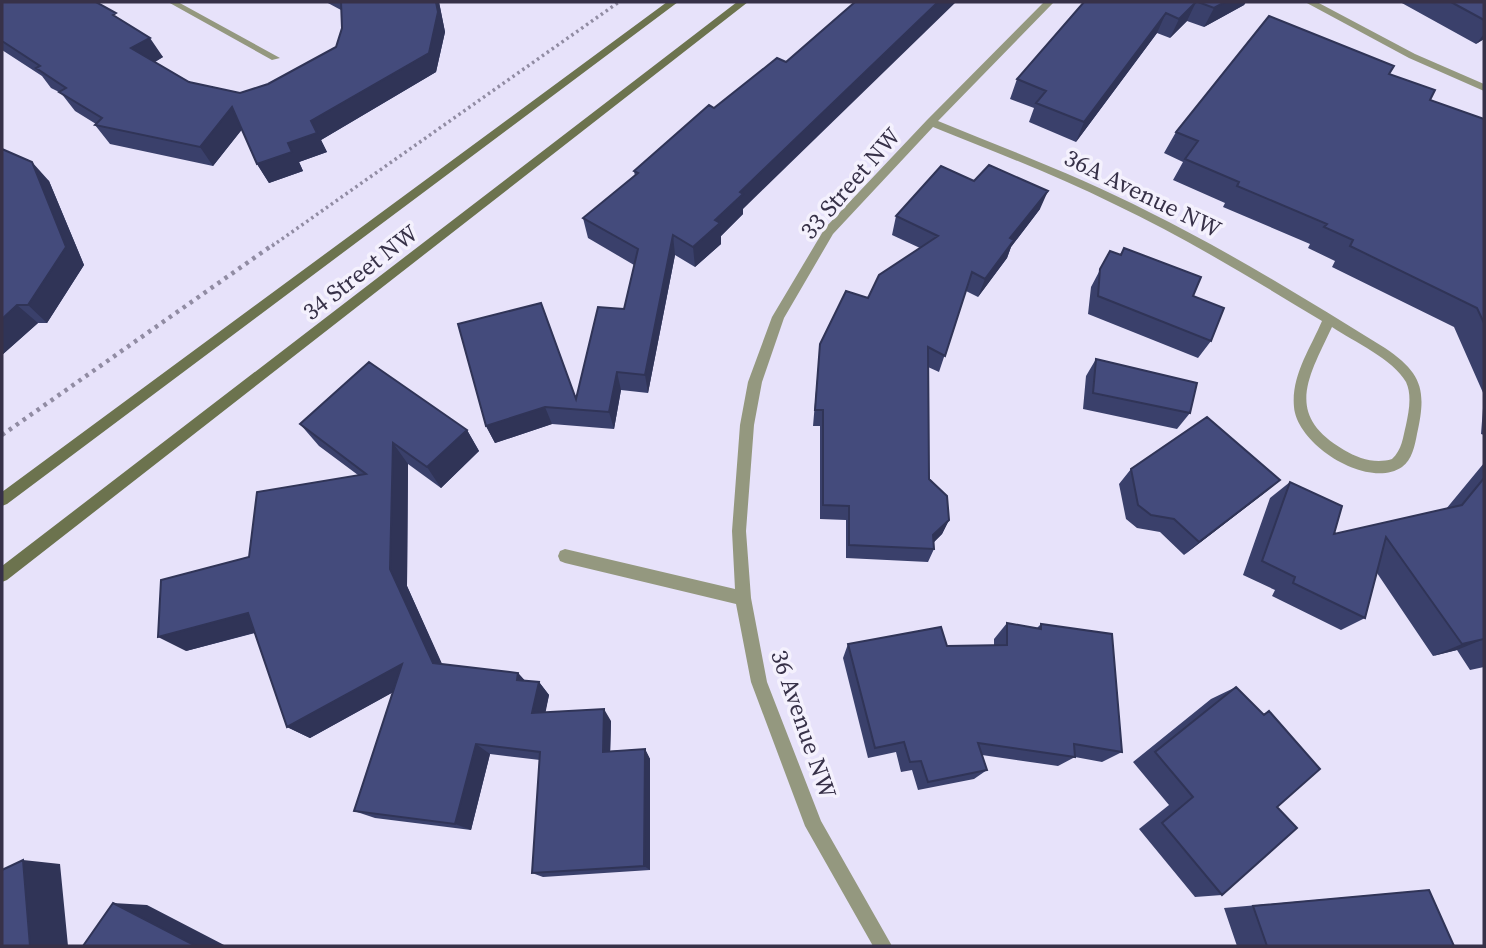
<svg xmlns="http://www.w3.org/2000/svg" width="1486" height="948" viewBox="0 0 1486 948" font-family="'Source Serif 4',serif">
	<rect width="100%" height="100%" fill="#e7e2fa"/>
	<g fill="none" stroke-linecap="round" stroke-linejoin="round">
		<path stroke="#918ca3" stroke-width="3.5" stroke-dasharray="2.5 3.5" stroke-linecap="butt" d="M272 246 619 2"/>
		<path stroke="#918ca3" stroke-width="4.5" stroke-dasharray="3.5 5" stroke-linecap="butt" d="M2 435 274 244"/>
		<path fill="#94987f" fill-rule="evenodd" d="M168 2H178L280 58 272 60Z
			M1044 2H1054L938 121C1009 150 1081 177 1149 212 1230 252 1307 300 1385 348 1422 373 1427 390 1417 434 1415 445 1412 460 1402 467 1368 490 1297 445 1294 407 1291 376 1310 349 1322 321 1254 280 1186 238 1114 204 1055 175 993 151 933 127L833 234 784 318 762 382 754 425 746 531 751 598 767 682 821 821 892 946H873L805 826 751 682 736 604 565 563 560 561 558 556 560 551 565 549 735 589 732 531 740 425 748 382 772 317 825 228 927 120ZM1332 327C1353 341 1394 360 1406 382 1412 395 1409 411 1406 425 1403 437 1402 450 1392 459 1376 464 1359 459 1344 450 1284 415 1308 378 1332 327Z
			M1305 2H1317L1415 54 1484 84V91L1409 58Z"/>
		<path fill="#6c734e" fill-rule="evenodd" d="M667 2H678L7 504 2 506V492Z
			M737 2H748L7 580 2 582V566Z"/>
	</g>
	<path fill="#3a406b" d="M2 2 121 20 163 57 155 62 189 82 240 93 268 84 336 47 342 28 341 10 326 2H439L445 32 436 72 321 140 327 152 299 162 303 171 269 183 257 164 242 129 213 166 110 144 95 125 96 124 75 111 61 93 51 88 42 76 2 50Z
		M1084 2H1246L1244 5 1204 27 1187 21 1170 38 1157 33 1076 142 1029 122 1034 108 1010 99 1017 79Z
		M1400 2H1484V39L1476 44Z
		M1389 74 1430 100 1484 119V435L1481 434 1484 395 1454 327 1332 267 1335 261 1308 248 1310 244 1223 207 1225 203 1173 180 1183 162 1164 153 1176 132Z
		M2 149 49 181 84 265 47 323H38L2 355Z
		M634 171 743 209V214L721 236V244L695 267 675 255 648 393 621 390 614 429 552 424 495 443 486 426 458 324 576 399 624 309 634 265 588 238 583 218 635 176Z
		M974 181 1040 209 1011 247 1007 258 978 297 966 291 939 372 928 367 929 479 949 520 942 534 934 542V549L928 562 846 558V520L820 519V426H813L820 344 920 248 892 235 896 216Z
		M1124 248 1193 296 1211 341 1198 358 1088 314 1091 287 1110 251 1120 255Z
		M1096 359 1190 413 1177 429 1083 409 1086 376Z
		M300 424 467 430 479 451 441 488 408 464 407 586 442 665 518 673 525 681 539 682 549 695 545 712 611 721 610 751 645 749 650 759V870L543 877 532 873 540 760 490 754 471 830 375 818 354 811 393 692 310 738 287 727 255 633 186 651 249 557 358 475 319 446Z
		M1484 463V667L1470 670 1457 650 1433 656 1377 573 1365 618 1341 630 1272 596 1275 590 1243 575 1270 498 1290 482 1334 534 1446 509Z
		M1131 469 1280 480 1263 494 1184 555 1160 532 1137 528 1126 519 1119 484Z
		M1007 623 1037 628 1041 624 1122 752 1102 762 1075 757 1058 766 982 755 987 770 974 779 918 790 912 770 901 772 896 752 868 758 843 658 848 644 947 646 994 645V639Z
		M1236 687 1263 714 1269 711 1277 807 1222 895 1195 897 1139 829 1169 805 1133 762 1211 699Z
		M1429 890 1454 946H1237L1224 908Z"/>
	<path fill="#303457" d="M436 2H439L445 32 436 72 321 140 327 152 299 162 303 171 269 183 257 164 288 143Z
		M938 2H956L743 209V214L721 236V244L695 267 693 247 715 220 740 192Z
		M1196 2 1187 21 1170 38 1179 19Z
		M1225 2H1246L1244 5 1204 27 1214 8Z
		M1166 13 1157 33 1076 142 1084 122Z
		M1484 34V39L1476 44Z
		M150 38 163 57 144 68 131 48Z
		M232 107 244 127 213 166 200 147Z
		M32 162 49 181 84 265 47 323 28 305Z
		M1048 191 1040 209 1011 247 1007 258 978 297 985 279 1010 238Z
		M673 235 675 255 648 393 645 375Z
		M17 305 38 323 2 355V319Z
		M617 372 621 390 614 429 609 412Z
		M545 407 552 424 495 443 486 426Z
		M467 430 479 451 441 488 427 467Z
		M393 443 408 464 407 586 448 677 433 663 390 569Z
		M1280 480 1263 494 1184 555 1199 542Z
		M949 520 942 534 927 549 933 535Z
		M248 613 272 628 186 651 158 637Z
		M1484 639 1457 650 1433 656 1462 644Z
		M402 664 419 678 310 738 287 727Z
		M518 673 530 686 517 680Z
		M539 682 549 695 543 725 532 713Z
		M604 709 611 721 610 761 603 752Z
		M476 744 490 754 471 830 455 824Z
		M645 749 650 759V870L644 866Z
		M23 860 60 864 68 946H30Z
		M113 903 147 905 226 946H196Z"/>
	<path fill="#444b7c" stroke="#303457" stroke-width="2" d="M2 2H96L116 13 113 15 150 38 131 48 189 82 240 93 268 84 336 47 342 28 341 2H436L438 12 429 53 311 121 317 133 288 143 292 152 257 164 232 107 200 147 95 125 102 118 59 92 66 88 36 68 40 66 2 41Z
		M855 2H938L740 192 743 194 715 220 720 223 693 247 673 235 645 375 617 372 609 412 545 407 486 426 458 324 541 303 576 399 598 307 624 309 638 249 583 218 638 173 634 171 709 105 714 108 777 58 786 62Z
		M1084 2H1196L1179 19 1166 13 1084 122 1036 103 1046 91 1017 79Z
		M1198 2H1225L1214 8Z
		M1451 2H1484V20Z
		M1269 16 1394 66 1389 74 1435 90 1430 100 1484 119V323L1477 308 1350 246 1353 240 1324 227 1327 224 1237 186 1239 182 1185 159 1198 141 1176 132Z
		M2 149 32 162 66 247 28 305H17L2 319Z
		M989 165 1048 191 1010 238 1014 240 985 279 972 272 945 356 928 347 929 479 947 496 949 520 933 535 934 549 849 545V506L823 505V410H815L820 344 846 291 868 298 879 275 938 236 896 216 941 166 974 181Z
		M1124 248 1201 277 1193 296 1224 308 1211 341 1098 296 1100 269 1110 251 1121 255Z
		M1096 359 1197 383 1190 413 1093 393Z
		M369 362 467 430 427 467 393 443 390 569 433 663 518 673 517 680 539 682 532 713 604 709 603 752 645 749 644 866 532 873 540 752 476 744 455 824 354 811 402 664 287 727 248 613 158 637 161 580 249 557 257 492 366 474 300 424Z
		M1207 417 1280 480 1199 542 1174 519 1151 515 1138 505 1131 469Z
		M1484 478V639L1462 644 1386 537 1365 618 1293 583 1295 577 1262 561 1290 482 1342 506 1334 534 1462 505Z
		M1007 623 1041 629V624L1112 634 1122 752 1074 744 1075 757 978 743 987 770 928 782 921 761 910 762 904 742 875 748 848 644 941 627 947 646 1007 645Z
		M1236 687 1264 715 1269 711 1320 769 1277 807 1297 828 1222 895 1162 823 1193 797 1155 752Z
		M23 860 30 946H2V870Z
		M1429 890 1454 946H1267L1253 906Z
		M113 903 196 946H83Z"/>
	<g text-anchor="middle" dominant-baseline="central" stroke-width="7" stroke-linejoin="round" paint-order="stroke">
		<g font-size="24" fill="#373148" stroke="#f4f1fd">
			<text transform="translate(850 183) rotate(-49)">33 Street NW</text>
			<text transform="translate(1143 193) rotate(26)">36A Avenue NW</text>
			<text transform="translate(360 272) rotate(-38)">34 Street NW</text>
			<text transform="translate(804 724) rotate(71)">36 Avenue NW</text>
		</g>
	</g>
	<rect width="1486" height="948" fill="none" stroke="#373148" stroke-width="7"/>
</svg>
